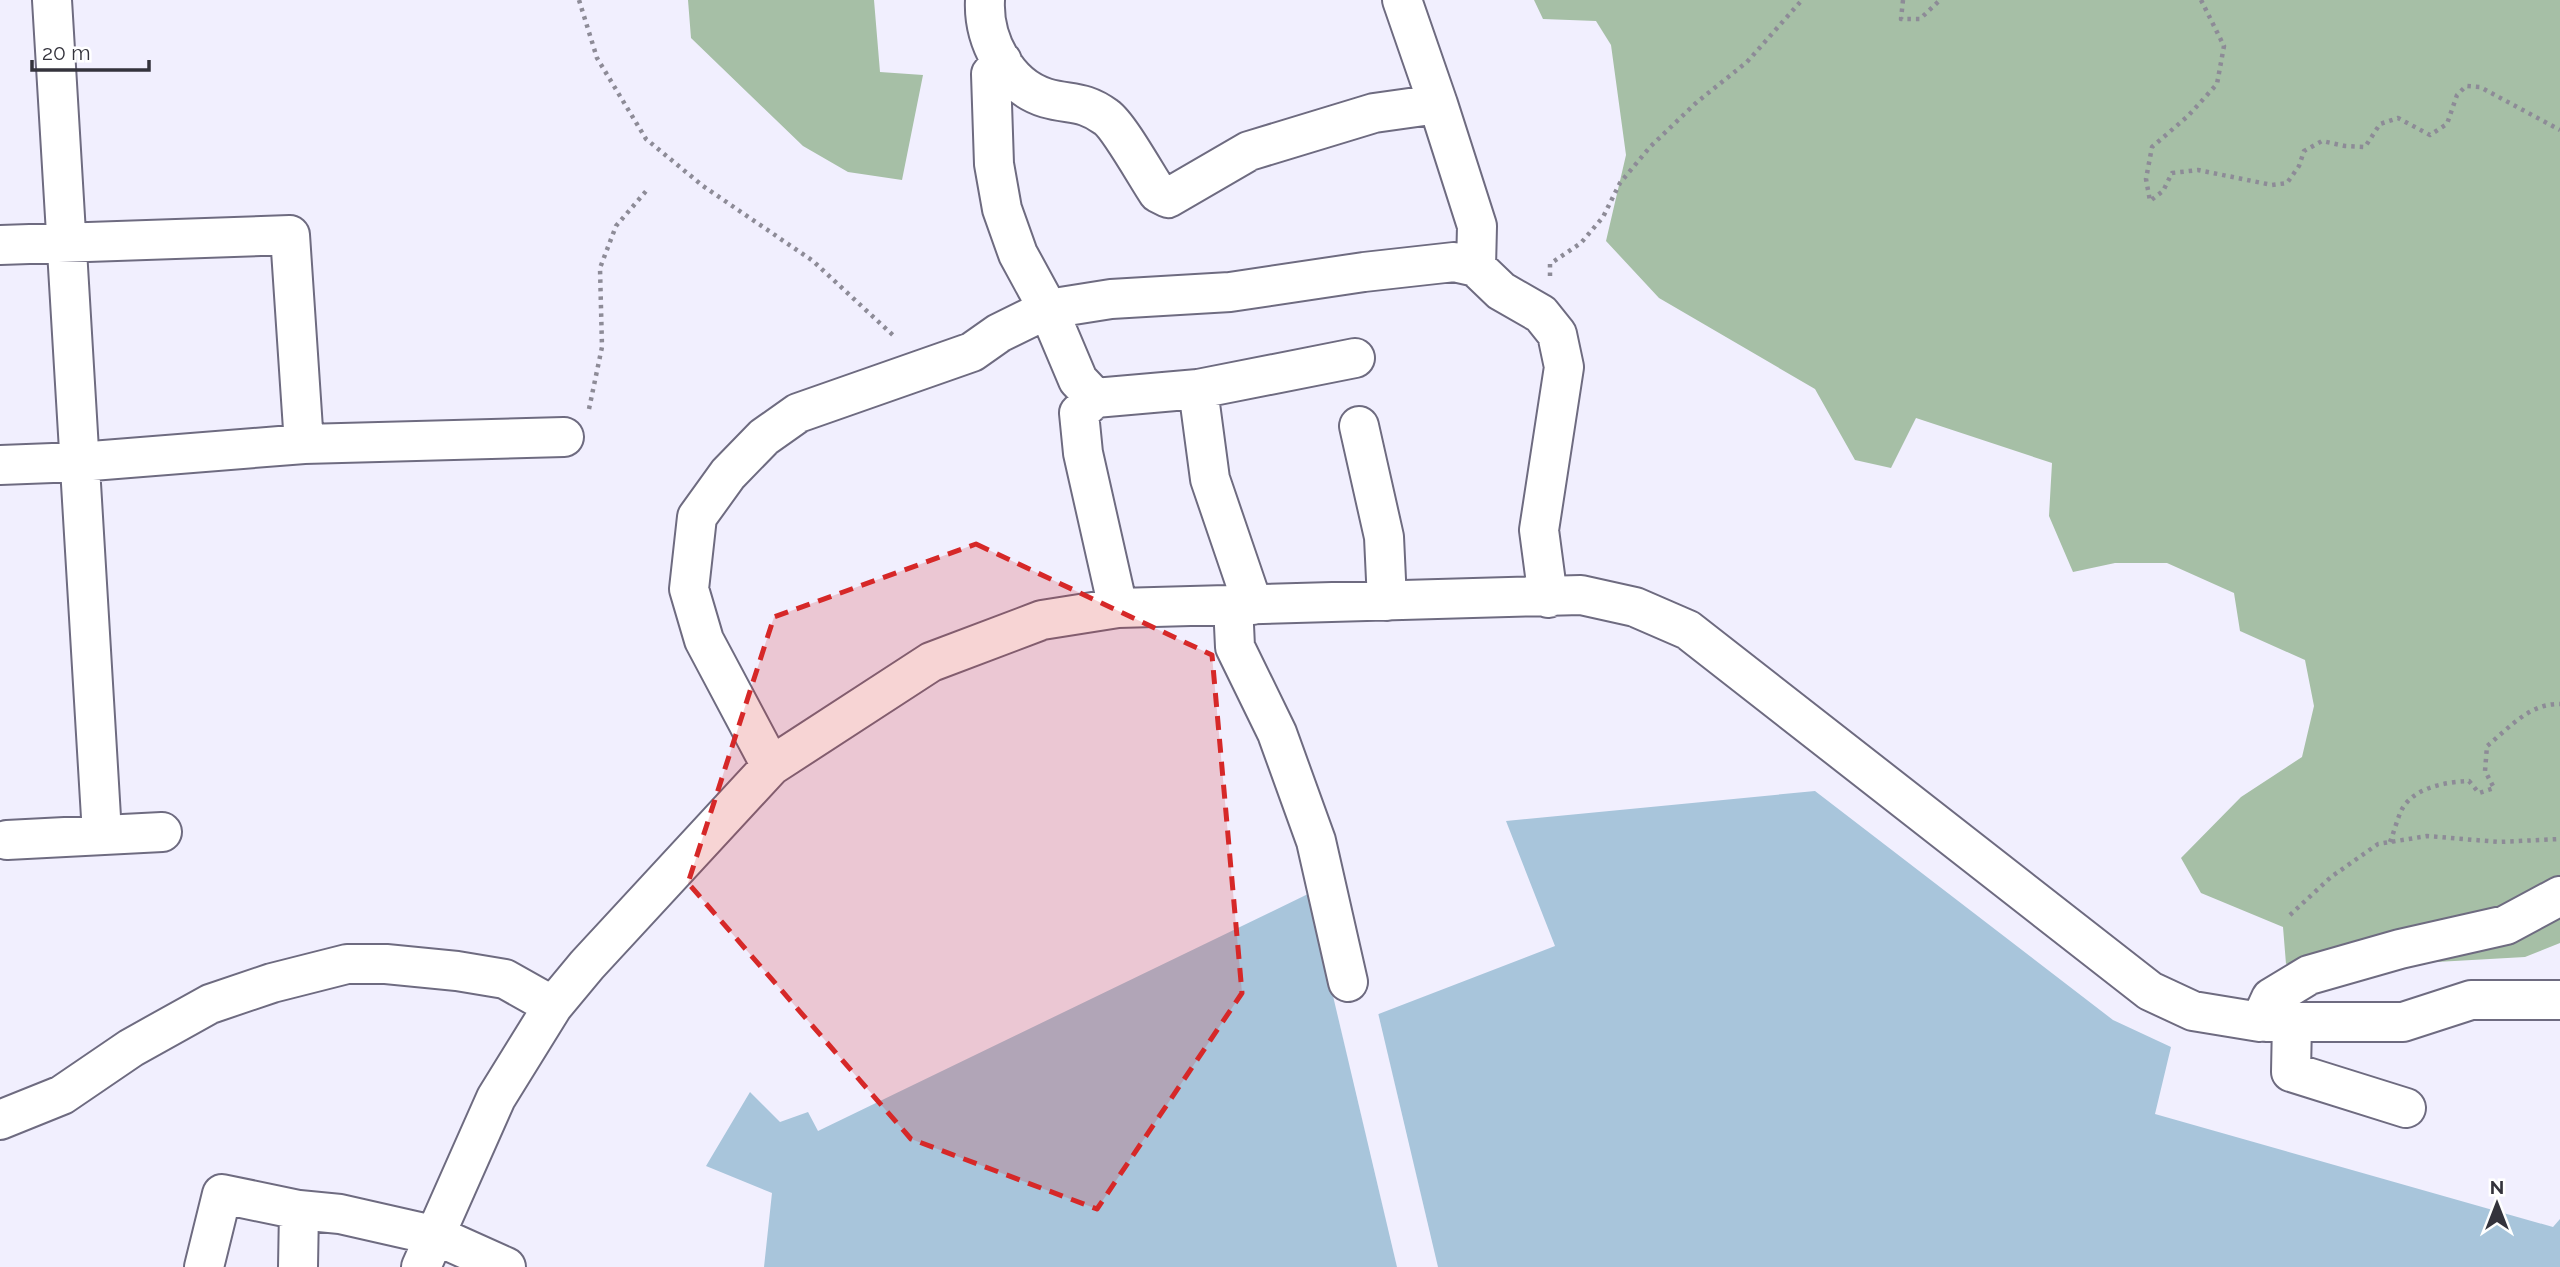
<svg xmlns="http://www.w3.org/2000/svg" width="2560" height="1267" viewBox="0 0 2560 1267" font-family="Raleway,sans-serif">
	<rect width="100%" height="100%" fill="#f1effe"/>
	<path fill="#a6bfa6" d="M688 0H874L880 72 923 75 902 180 848 172 803 146 691 38Z
		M1534 0H2560V943L2525 957 2401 964 2330 951 2286 964 2283 927 2201 893 2181 858 2241 797 2302 757 2314 706 2305 660 2240 631 2234 593 2167 563H2115L2073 572 2049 516 2052 463 1916 418 1891 468 1855 460 1815 389 1659 298 1606 241 1626 155 1611 45 1596 21 1543 19Z"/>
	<path fill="#a8c5db" d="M1815 791 2113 1020 2171 1047 2155 1114 2553 1227 2560 1219V1267H764L772 1193 706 1166 750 1092 780 1122 808 1112 818 1131 1308 894 1376 1015 1555 946 1506 821Z"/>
	<path fill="#f1effe" d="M1343 876 1346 877 1438 1267H1397L1308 890Z"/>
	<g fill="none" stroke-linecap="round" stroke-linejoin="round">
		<defs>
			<path id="minor" d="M52 0 102 834
				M985 0C983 39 1006 86 1046 98 1070 105 1083 100 1106 117 1119 126 1147 177 1158 193L1168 198 1249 151 1374 113 1438 104 1477 226 1476 267
				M1402 0 1438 104
				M1002 61 991 74 994 164 1002 209 1018 254 1048 309 1078 380 1095 398 1198 389 1355 358
				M0 245 290 235 304 444
				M1198 389 1210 479 1253 605
				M1095 398 1079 413 1083 453 1118 608
				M1359 426 1384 537 1387 601
				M0 465 79 462 304 444 564 437
				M1233 604 1235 647 1277 733 1316 841 1348 982
				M771 766 704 640 689 589 697 517 728 474 764 437 798 413 972 352 999 333 1048 309 1111 299 1230 292 1364 272 1454 262 1476 267 1501 291 1541 314 1557 334 1564 367 1539 530 1548 598
				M7 840 162 832
				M2266 1022H2292L2291 1072 2406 1108
				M2292 1022H2403L2471 1000H2560
				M0 1120 62 1095 131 1048 210 1004 272 983 347 964H386L457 971 505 979 553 1006
				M204 1267 222 1194 299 1210
				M298 1267 299 1210 340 1214 437 1236 506 1267
				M421 1267 496 1098 553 1006 587 965 771 766 931 662 1042 620 1118 608 1581 595 1635 607 1688 630 2150 991 2193 1011 2260 1022 2271 998 2309 975 2400 949 2506 925 2560 896"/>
		</defs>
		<use href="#minor" stroke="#6e6b80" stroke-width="42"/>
		<path stroke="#8d8b97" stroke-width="4.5" stroke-dasharray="3.5 5" stroke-linecap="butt" d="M579 0 597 58 646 139 703 186 813 261 896 338
			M1903 0 1901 19H1920L1940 0
			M2201 0 2224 46 2217 84 2188 116 2152 147 2146 179 2150 201 2163 191 2172 173 2198 170 2272 185 2287 183 2299 166 2304 151 2322 141 2345 146 2365 147 2380 124 2398 118 2430 135 2447 124 2457 95 2466 86 2480 87 2560 130
			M1550 276V264L1581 243 1603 217 1620 183 1650 147 1697 102 1747 62 1802 0
			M589 409 602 347 600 268 616 226 647 190
			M2390 842C2394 832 2397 820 2401 811 2413 787 2446 782 2469 781L2479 793 2494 788 2485 771 2487 746C2509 728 2530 703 2560 704
			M2290 915 2331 877 2378 844 2427 836 2499 842 2560 839"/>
		<use href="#minor" stroke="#fff" stroke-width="38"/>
	</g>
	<path fill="#d62828" fill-opacity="0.2" stroke="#d62828" stroke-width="5" stroke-dasharray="14 9" stroke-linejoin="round" d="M976 544 1212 655 1242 993 1097 1209 911 1139 688 883 774 617Z"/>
	<g transform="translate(2497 1204)" stroke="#ffffff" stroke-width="5" paint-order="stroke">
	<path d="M0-5L12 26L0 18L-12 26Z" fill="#34333c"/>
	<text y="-10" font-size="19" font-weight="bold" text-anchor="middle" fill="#34333c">N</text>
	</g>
	<path d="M32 60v10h117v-10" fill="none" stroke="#34333c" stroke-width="3.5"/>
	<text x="42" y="60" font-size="21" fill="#34333c" stroke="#ffffff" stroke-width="5" paint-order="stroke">20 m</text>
</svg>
